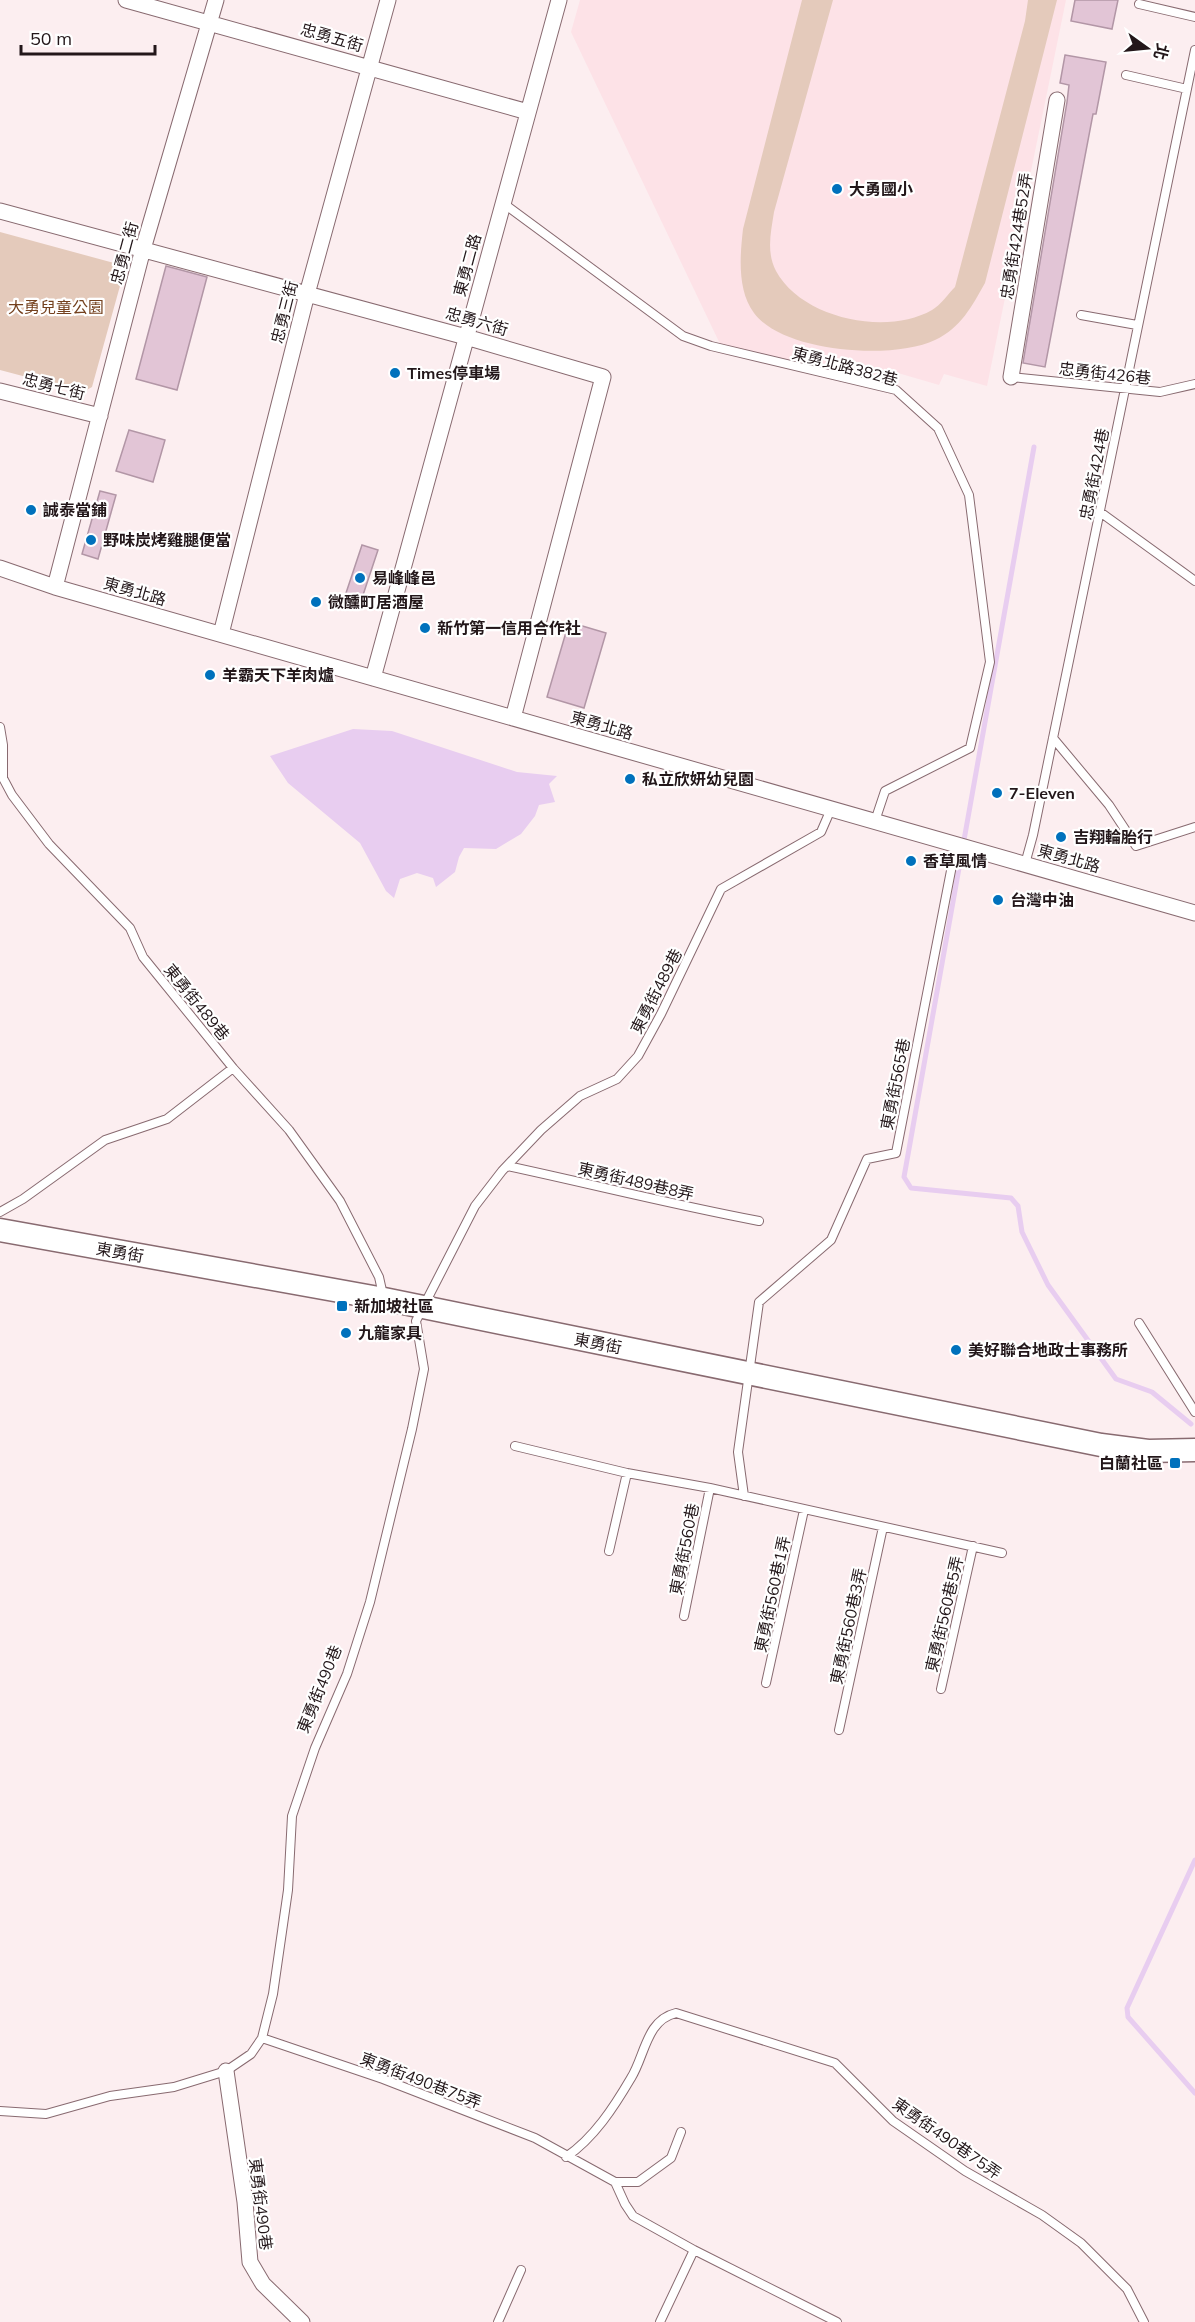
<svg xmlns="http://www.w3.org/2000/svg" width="1195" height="2322" viewBox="0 0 1195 2322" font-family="Mulish,'Noto Sans TC',sans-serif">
	<rect width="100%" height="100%" fill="#fceef0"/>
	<path fill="#fde2e7" d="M580 0H1066L987 386 944 374 939 385 898 373 892 382 721 346 571 32Z"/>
	<path fill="#e4cabb" d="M802 0H833L774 212C771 232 766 252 776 271 802 319 887 336 932 310 941 305 948 294 955 287L1025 21 1028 0H1057L985 283C972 306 961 328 935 340 894 360 783 353 754 313 737 290 740 256 743 229Z
		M0 232 114 263 123 275 92 387 83 392 0 370Z"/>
	<path fill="#e8cdf0" d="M353 729 392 731 517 772 557 776 549 784 555 802 539 805 535 816 521 834 496 849 464 848 459 857 455 872 436 887 433 878 417 873 400 879 394 898 386 891 360 843 288 783 270 756Z"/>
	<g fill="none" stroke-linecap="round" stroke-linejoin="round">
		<path stroke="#e8cdf0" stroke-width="5" d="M1034 447 904 1177 911 1188 1011 1198 1018 1206 1022 1232 1048 1285 1116 1379 1152 1392 1191 1424
			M1195 1860 1127 2008 1128 2017 1195 2093"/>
	</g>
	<path fill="#e2c5d6" stroke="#b296a6" stroke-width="1.5" d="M1075 0H1118L1112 29 1071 21Z
		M1065 55 1106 62 1096 114H1093L1045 367 1023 363 1067 102 1069 85 1060 83Z
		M166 266 207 277 177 390 136 379Z
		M129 430 165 440 153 482 116 471Z
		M100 491 116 495 98 559 82 554Z
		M362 545 378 550 358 610 342 605Z
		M569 622 606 633 584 708 547 697Z"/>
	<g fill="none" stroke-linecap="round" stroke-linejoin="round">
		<defs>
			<path id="lane" d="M1139 4 1195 17
				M1126 75 1187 89
				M503 203 683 336 711 346 896 390 938 428 969 495 990 662 970 748 885 791 875 821
				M1081 315 1137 325
				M1011 377 1160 392 1195 384
				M1100 512 1195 581
				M0 727 3 745V778L12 795 49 844 130 928 143 957 233 1068 167 1119 105 1140 23 1199 0 1212
				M1053 738 1109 805 1136 846 1195 827
				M1025 864 1033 835 1195 50
				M233 1068 289 1130 340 1201 379 1277 383 1295
				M507 1166C591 1184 674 1205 759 1221
				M1139 1323 1195 1412
				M515 1446 627 1473 710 1488 1002 1553
				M744 1496 738 1452 759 1302 831 1240 867 1159 896 1153 956 845
				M609 1551 627 1473
				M684 1616 710 1488
				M766 1683 804 1510
				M941 1689 973 1546
				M839 1730 883 1527
				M262 2038 383 2079 535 2138 615 2182H638L671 2158 681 2132
				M0 2111 46 2114 110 2096 174 2087 226 2071 251 2054 262 2038 273 1994 288 1890 292 1816 315 1748 347 1674 370 1602 412 1429 424 1369 416 1321 475 1206 502 1171 541 1130 580 1096 617 1079 638 1056 661 1014 721 889 821 832 831 809
				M566 2157C594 2138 614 2107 631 2078 645 2056 646 2020 676 2013L835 2063 893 2121 965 2171 1042 2215 1081 2243 1127 2289 1144 2322
				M615 2182 625 2204 633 2216 694 2250 837 2322
				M498 2322 521 2270
				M660 2322 694 2250"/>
			<path id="street" d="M126 0 528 112
				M0 211 466 337 603 377 513 718
				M1011 377 1057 100
				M0 391 100 416
				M0 568 55 587 1195 913
				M55 587 143 249 216 0
				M221 634 307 294 388 0
				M373 678 559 0
				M226 2071 245 2202 250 2262 263 2284 302 2322"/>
			<path id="secondary" d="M0 1230 384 1299 1101 1445 1148 1451 1195 1450"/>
		</defs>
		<use href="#lane" stroke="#886a70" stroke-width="10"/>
		<use href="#street" stroke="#886a70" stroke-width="17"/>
		<use href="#secondary" stroke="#886a70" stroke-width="25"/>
		<use href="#lane" stroke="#fff" stroke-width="8"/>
		<use href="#street" stroke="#fff" stroke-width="15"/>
		<use href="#secondary" stroke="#fff" stroke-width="22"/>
	</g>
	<g fill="#0071bc" stroke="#fff" stroke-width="2">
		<circle cx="837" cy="189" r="6"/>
		<circle cx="395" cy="373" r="6"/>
		<circle cx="31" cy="510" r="6"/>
		<circle cx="91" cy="540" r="6"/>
		<circle cx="360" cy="578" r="6"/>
		<circle cx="316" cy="602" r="6"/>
		<circle cx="425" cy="628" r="6"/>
		<circle cx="210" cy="675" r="6"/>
		<circle cx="630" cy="779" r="6"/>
		<circle cx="997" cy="793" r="6"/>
		<circle cx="1061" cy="837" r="6"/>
		<circle cx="911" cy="861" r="6"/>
		<circle cx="998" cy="900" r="6"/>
		<rect x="336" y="1300" width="12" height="12" rx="3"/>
		<circle cx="346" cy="1333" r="6"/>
		<circle cx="956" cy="1350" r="6"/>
		<rect x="1169" y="1457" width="12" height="12" rx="3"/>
	</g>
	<g text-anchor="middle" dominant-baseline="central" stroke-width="4.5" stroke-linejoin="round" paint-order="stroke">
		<g font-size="16" fill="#23171a" stroke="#fff">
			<text transform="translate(332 37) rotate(16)">忠勇五街</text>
			<text transform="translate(1016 236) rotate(-81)">忠勇街424巷52弄</text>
			<text transform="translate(124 253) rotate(-75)">忠勇二街</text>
			<text transform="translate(467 265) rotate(-75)">東勇二路</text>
			<text transform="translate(284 312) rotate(-76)">忠勇三街</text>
			<text transform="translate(477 321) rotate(16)">忠勇六街</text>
			<text transform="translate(845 366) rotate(15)">東勇北路382巷</text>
			<text transform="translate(1105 373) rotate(6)">忠勇街426巷</text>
			<text transform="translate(54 386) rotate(14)">忠勇七街</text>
			<text transform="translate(1094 474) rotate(-79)">忠勇街424巷</text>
			<text transform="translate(135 591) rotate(16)">東勇北路</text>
			<text transform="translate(602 725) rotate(16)">東勇北路</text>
			<text transform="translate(1069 858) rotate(16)">東勇北路</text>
			<text transform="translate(656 991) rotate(-63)">東勇街489巷</text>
			<text transform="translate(197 1002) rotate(51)">東勇街489巷</text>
			<text transform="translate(895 1084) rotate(-79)">東勇街565巷</text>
			<text transform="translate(636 1181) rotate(13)">東勇街489巷8弄</text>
			<text transform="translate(120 1252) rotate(10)">東勇街</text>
			<text transform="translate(598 1343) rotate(11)">東勇街</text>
			<text transform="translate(684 1549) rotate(-79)">東勇街560巷</text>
			<text transform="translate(772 1594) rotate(-78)">東勇街560巷1弄</text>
			<text transform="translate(944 1614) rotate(-77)">東勇街560巷5弄</text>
			<text transform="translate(848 1626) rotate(-78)">東勇街560巷3弄</text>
			<text transform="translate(319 1689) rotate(-68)">東勇街490巷</text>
			<text transform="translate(421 2080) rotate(21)">東勇街490巷75弄</text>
			<text transform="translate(947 2138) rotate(35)">東勇街490巷75弄</text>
			<text transform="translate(261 2204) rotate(83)">東勇街490巷</text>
		</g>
		<g font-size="16" font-weight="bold" fill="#23171a" stroke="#fff" text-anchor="start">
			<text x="849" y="189">大勇國小</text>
			<text x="407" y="373">Times停車場</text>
			<text x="43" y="510">誠泰當鋪</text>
			<text x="103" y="540">野味炭烤雞腿便當</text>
			<text x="372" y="578">易峰峰邑</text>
			<text x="328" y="602">微醺町居酒屋</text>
			<text x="437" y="628">新竹第一信用合作社</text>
			<text x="222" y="675">羊霸天下羊肉爐</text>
			<text x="642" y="779">私立欣妍幼兒園</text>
			<text x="1009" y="793">7-Eleven</text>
			<text x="1073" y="837">吉翔輪胎行</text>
			<text x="923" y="861">香草風情</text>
			<text x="1010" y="900">台灣中油</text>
			<text x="354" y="1306">新加坡社區</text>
			<text x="358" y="1333">九龍家具</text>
			<text x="968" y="1350">美好聯合地政士事務所</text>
			<text x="1163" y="1463" text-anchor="end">白蘭社區</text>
		</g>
		<g font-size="16" fill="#74411e" stroke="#fff">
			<text x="56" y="307">大勇兒童公園</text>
		</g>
	</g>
	<g transform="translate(1147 48) rotate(105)" stroke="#ffffff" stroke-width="4.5" paint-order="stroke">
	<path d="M0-4.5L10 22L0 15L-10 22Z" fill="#23171a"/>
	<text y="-9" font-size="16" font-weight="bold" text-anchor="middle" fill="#23171a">北</text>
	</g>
	<path d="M21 45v9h134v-9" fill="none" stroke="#23171a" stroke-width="3"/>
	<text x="30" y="45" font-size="18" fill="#23171a" stroke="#ffffff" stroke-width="4.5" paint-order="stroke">50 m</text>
</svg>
